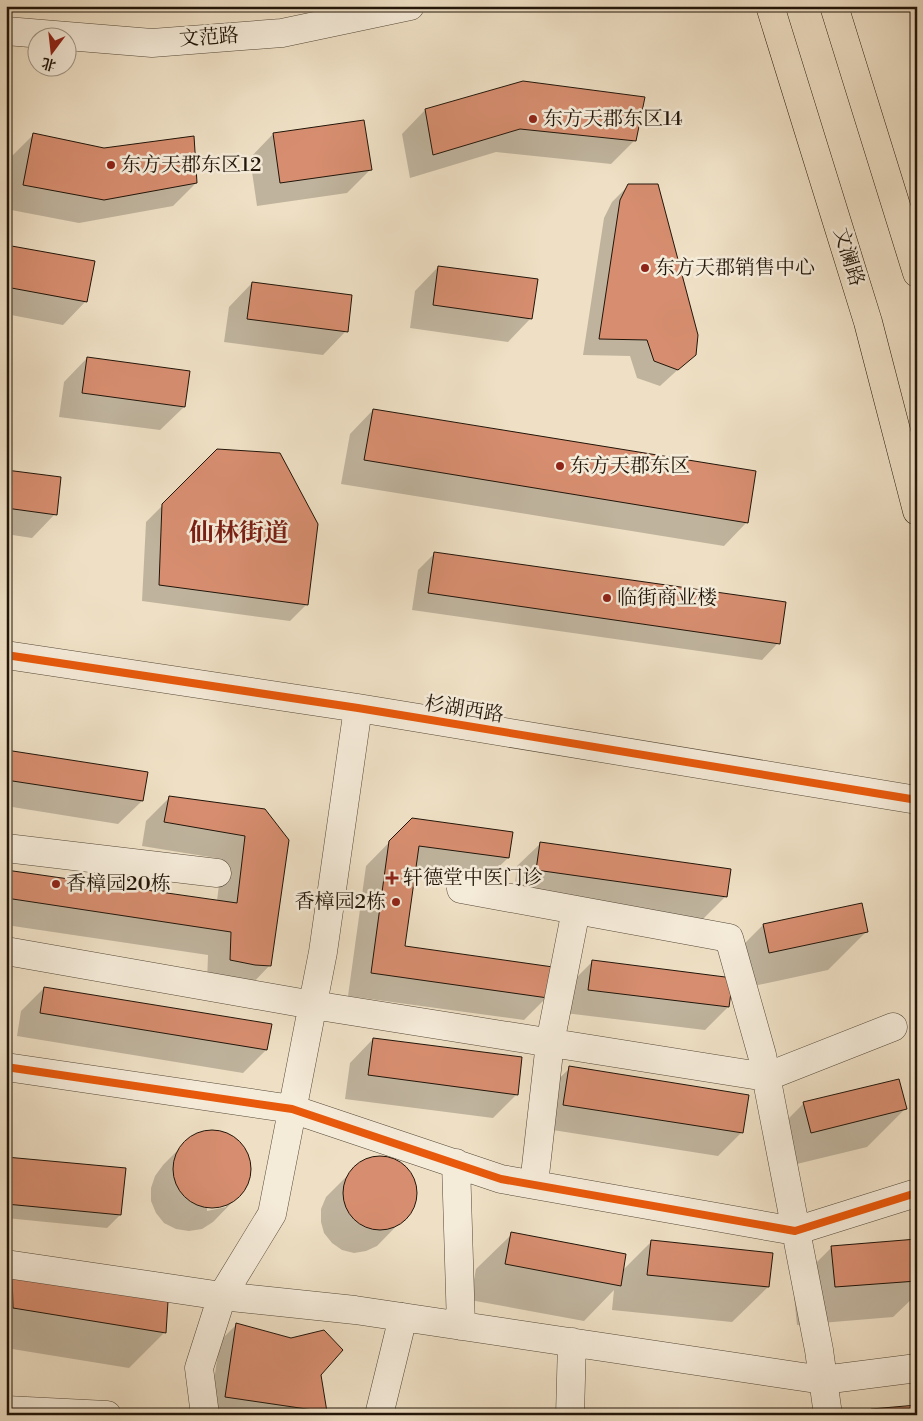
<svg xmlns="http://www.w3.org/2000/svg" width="923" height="1421" viewBox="0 0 923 1421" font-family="'Libre Bodoni','Noto Serif SC',serif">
	<rect width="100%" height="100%" fill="#efe0c5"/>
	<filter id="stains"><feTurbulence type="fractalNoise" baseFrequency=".004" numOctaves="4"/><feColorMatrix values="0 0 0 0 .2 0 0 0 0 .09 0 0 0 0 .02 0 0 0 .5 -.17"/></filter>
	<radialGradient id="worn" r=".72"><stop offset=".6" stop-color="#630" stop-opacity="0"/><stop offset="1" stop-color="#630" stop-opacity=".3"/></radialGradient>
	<path fill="#0003" fill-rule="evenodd" d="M425 110 635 140 611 164 496 152 410 178 402 134Z
		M273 134 371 169 347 193 257 206 250 158Z
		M33 135 196 183 173 206 79 223 6 209V176L10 158Z
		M629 185 695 354 660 386 637 378 630 356 583 355 604 218 612 202Z
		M6 246 86 301 63 325 6 314Z
		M438 267 531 318 508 342 410 328 415 291Z
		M252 283 346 331 323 355 224 342 229 307Z
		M87 358 184 407 160 430 59 417 64 382Z
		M373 410 747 522 724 546 341 484 350 434Z
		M218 450 307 604 290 621 142 601 146 522Z
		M6 471 55 514 32 538 6 534Z
		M435 553 778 643 762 660 412 610 418 570Z
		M6 751 142 801 118 824 6 806Z
		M170 797 265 811 270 965 247 989 207 983 208 955 6 925V871L217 901 222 859 142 846 146 821Z
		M412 819 511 833 508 858 484 881 414 871 404 947 547 997 524 1020 348 996 366 866Z
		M541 843 726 896 702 920 514 893 517 866Z
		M763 925 867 931 828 970 730 991 728 1007 705 1030 565 1013 569 985 592 962 728 979 725 963Z
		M44 988 266 1050 243 1073 17 1036 21 1011Z
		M373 1039 516 1095 493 1118 345 1099 350 1063Z
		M570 1068 742 1132 718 1156 540 1128 546 1091Z
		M804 1103 905 1109 867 1147 772 1170 765 1142Z
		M209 1132 221 1133 232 1137 241 1145 247 1155 250 1167 249 1178 245 1189 213 1222 202 1229 189 1231 176 1229 164 1223 156 1213 151 1201V1188L155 1176 163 1165 187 1141 197 1135ZM226 1204V1207L207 1211V1208Z
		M6 1158 120 1215 107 1228 6 1218Z
		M379 1158 390 1159 400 1163 408 1171 414 1180 416 1191 415 1202 410 1212 377 1246 366 1251 354 1253 342 1250 332 1243 324 1233 321 1222V1209L326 1197 358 1165 367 1160Z
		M512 1234 622 1271 651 1242 768 1287 732 1322 612 1310 614 1290 584 1321 470 1300 476 1269Z
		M917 1241V1294L893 1317 797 1325 793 1286 832 1247Z
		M13 1277 165 1332 129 1368 6 1348V1283Z
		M236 1325 320 1375 325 1412 323 1415 209 1413 220 1341Z"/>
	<path fill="#d78e70" stroke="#211509" d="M523 81 645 97 636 141 520 129 433 155 425 109Z
		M364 120 372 170 280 183 273 133Z
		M33 133 104 148 194 136 197 183 104 200 23 185Z
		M628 184H658L698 335 696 355 678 370 654 361 647 340 599 339 620 200Z
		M6 245 95 261 87 302 6 287Z
		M438 266 538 279 532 319 433 305Z
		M252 282 352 295 348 332 247 319Z
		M87 357 190 371 185 407 82 393Z
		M373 409 756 471 748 523 364 460Z
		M217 449 280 453 318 524 308 605 159 585 162 504Z
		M6 470 61 477 57 515 6 508Z
		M434 552 786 602 780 644 428 593Z
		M6 750 148 772 143 801 6 780Z
		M169 796 265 809 289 840 271 966 255 965 230 960 231 932 6 898V870L237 903 245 836 164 822Z
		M412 818 513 832 509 858 419 846 405 946 553 967 548 998 371 973 389 841Z
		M540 842 731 869 727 897 536 870Z
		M862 903 868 932 769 953 763 924Z
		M592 960 733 978 729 1007 588 990Z
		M44 987 272 1024 267 1050 40 1013Z
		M373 1038 522 1057 518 1095 368 1075Z
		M569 1066 749 1095 743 1133 563 1105Z
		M899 1079 907 1109 811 1133 803 1102Z
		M173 1169a39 39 0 1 1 78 0a39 39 0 1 1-78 0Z
		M343 1193a37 37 0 1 1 74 0a37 37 0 1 1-74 0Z
		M6 1157 126 1168 121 1215 6 1204Z
		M511 1232 626 1254 621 1286 505 1264Z
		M917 1239V1281L835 1287 831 1246Z
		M651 1240 773 1253 769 1287 647 1275Z
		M12 1275 168 1301 166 1333 13 1308Z
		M236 1323 291 1338 324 1330 343 1350 321 1375 327 1412 225 1397Z
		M917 1405V1415H872L871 1409Z
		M806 1411 807 1415H775Z"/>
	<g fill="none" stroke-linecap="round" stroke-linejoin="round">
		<defs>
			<path id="minor" d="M6 31 152 43 282 33 410 6
				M6 655 358 708 917 800
				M6 848 217 873
				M461 889 729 938 762 1055 819 1350 828 1415
				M6 951 313 1005 766 1077 893 1027
				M6 1067 292 1109 501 1179 795 1231 913 1194
				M456 1163 461 1326
				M534 1184 550 1043 576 910
				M6 1264 222 1296 355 1310 823 1380 917 1368
				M6 1410 107 1415
				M205 1415 199 1368 222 1296 272 1214 323 952 358 708
				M379 1415 403 1317
				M570 1415 572 1342"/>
			<path id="major" d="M770 6 868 322 917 511
				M834 6 917 273"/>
		</defs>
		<use href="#minor" stroke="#544838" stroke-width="29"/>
		<use href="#major" stroke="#211509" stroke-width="29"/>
		<use href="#minor" stroke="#f5ebd9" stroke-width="28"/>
		<use href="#major" stroke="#efe0c5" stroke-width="28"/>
		<defs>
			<path id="cycleway" d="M6 655 358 708 917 800
				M6 1067 292 1109 501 1179 795 1231 913 1194"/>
		</defs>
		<use href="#cycleway" stroke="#f5ebd9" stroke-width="11"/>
		<use href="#cycleway" stroke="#e8590c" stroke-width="8"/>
	</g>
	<g fill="#8f2418" stroke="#f5ebd9" stroke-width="2">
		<circle cx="533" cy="119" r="5"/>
		<circle cx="111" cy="165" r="5"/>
		<circle cx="645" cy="268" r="5"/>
		<circle cx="560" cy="466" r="5"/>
		<circle cx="607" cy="598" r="5"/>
		<path d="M389.5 870.5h5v5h5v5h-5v5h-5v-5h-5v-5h5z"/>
		<circle cx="56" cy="884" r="5"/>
		<circle cx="396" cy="902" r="5"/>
	</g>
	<g text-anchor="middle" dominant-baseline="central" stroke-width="5" stroke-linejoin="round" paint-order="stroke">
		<g font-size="20" fill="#211509" stroke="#f5ebd9">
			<text transform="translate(209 38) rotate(-4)">文范路</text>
			<text transform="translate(848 257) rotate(73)">文澜路</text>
			<text transform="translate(464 710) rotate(9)">杉湖西路</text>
		</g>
		<g font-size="20" fill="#211509" stroke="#f5ebd9" text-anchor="start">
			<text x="543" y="119">东方天郡东区14</text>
			<text x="121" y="165">东方天郡东区12</text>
			<text x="655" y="268">东方天郡销售中心</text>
			<text x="570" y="466">东方天郡东区</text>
			<text x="617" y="598">临街商业楼</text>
			<text x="403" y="878">轩德堂中医门诊</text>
			<text x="66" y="884">香樟园20栋</text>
			<text x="386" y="902" text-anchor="end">香樟园2栋</text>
		</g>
		<g font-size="25" font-weight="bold" fill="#7a1f14" stroke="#f5ebd9">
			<text x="239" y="533">仙林街道</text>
		</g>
	</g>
	<rect width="923" height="1421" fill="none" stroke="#efe0c5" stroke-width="25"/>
	<rect x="8" y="8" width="908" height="1406" fill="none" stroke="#211509" stroke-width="2.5"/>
	<rect x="12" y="12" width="898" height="1396" fill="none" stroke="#211509"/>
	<g transform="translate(52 52) rotate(195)"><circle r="24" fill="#f5ebd9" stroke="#a09586"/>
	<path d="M0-4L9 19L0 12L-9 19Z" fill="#8f2418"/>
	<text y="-8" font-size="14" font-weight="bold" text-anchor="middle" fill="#211509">北</text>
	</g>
	<rect width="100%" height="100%" filter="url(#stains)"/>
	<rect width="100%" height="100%" fill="url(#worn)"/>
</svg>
